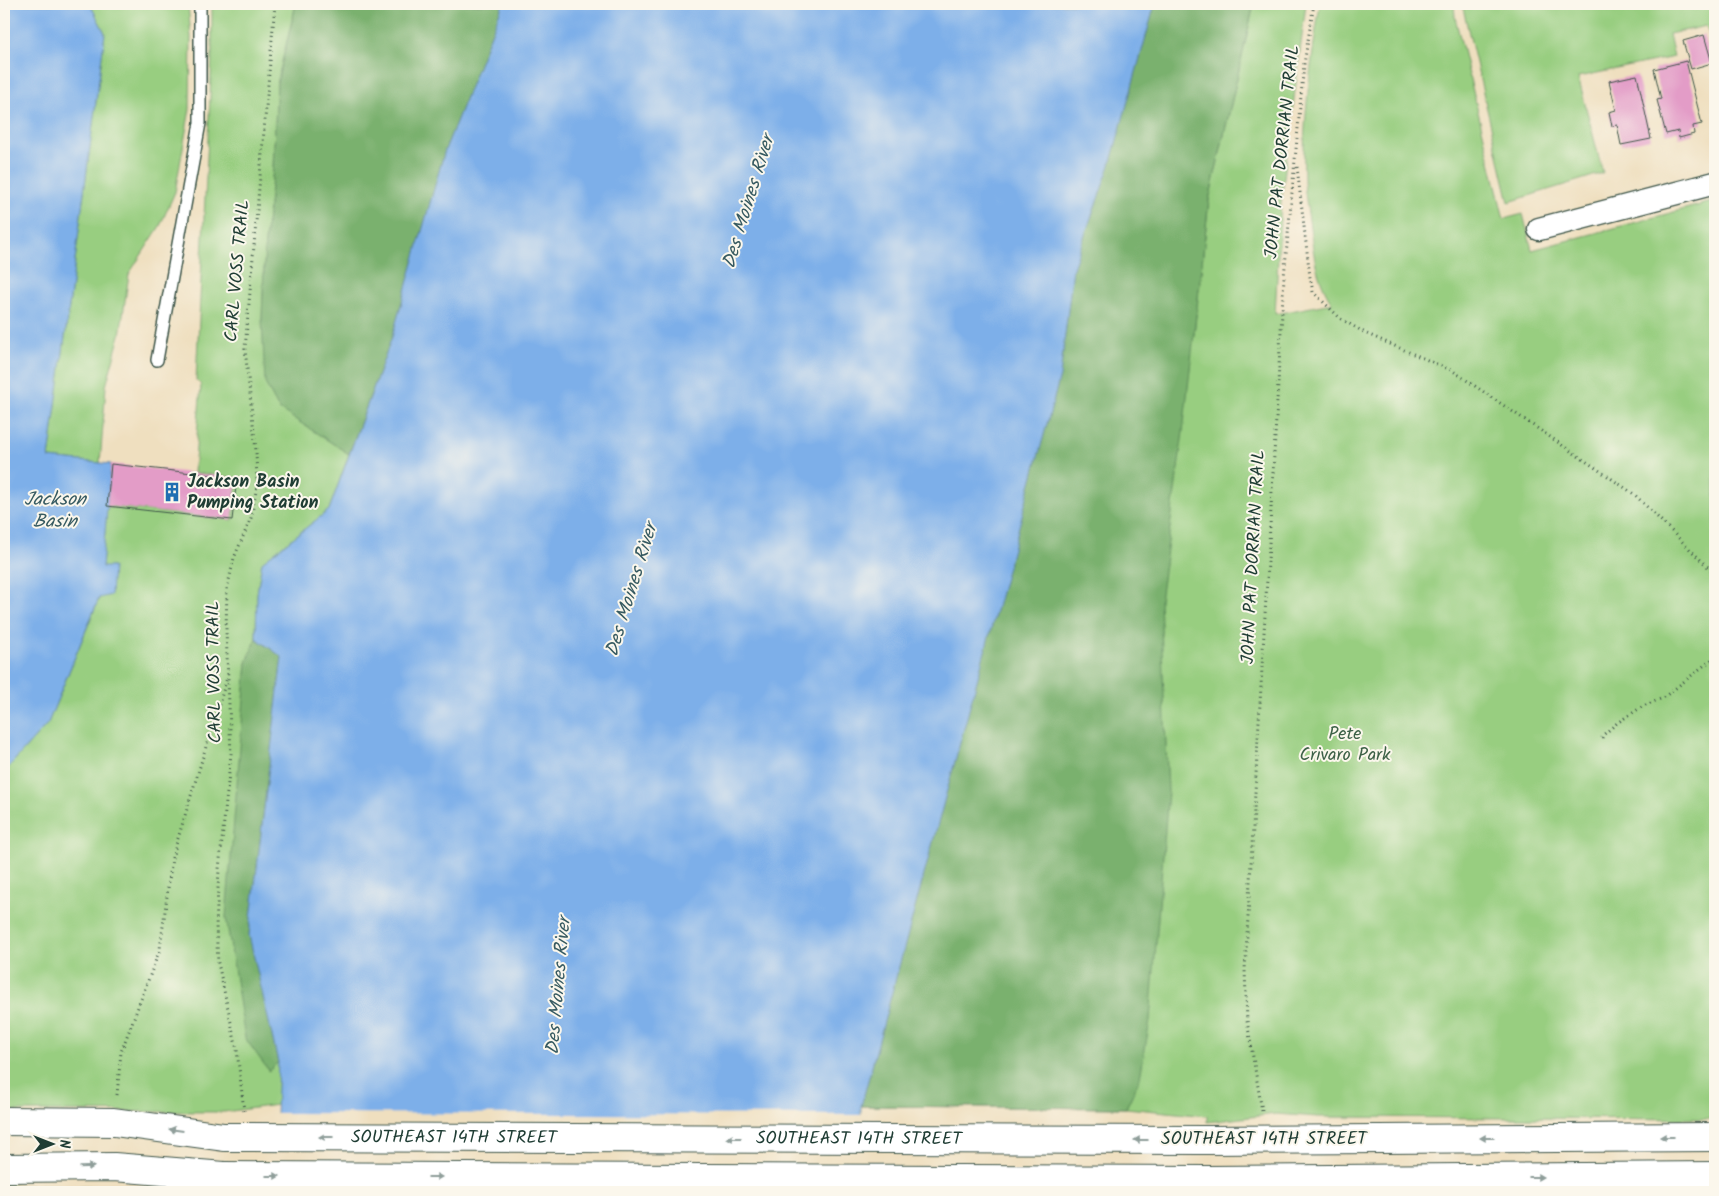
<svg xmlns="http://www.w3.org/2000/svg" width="1719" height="1196" viewBox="0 0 1719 1196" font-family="Kalam,sans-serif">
	<rect width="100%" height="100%" fill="#fbf7ec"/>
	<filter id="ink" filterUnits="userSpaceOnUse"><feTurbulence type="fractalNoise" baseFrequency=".02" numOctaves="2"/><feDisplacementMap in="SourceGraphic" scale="10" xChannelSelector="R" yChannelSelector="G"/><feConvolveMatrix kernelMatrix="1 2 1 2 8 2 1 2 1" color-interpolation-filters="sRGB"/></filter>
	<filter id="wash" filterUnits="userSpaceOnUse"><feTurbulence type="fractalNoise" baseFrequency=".0096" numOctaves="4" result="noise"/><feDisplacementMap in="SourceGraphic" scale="20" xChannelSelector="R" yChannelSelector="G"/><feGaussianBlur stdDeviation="1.12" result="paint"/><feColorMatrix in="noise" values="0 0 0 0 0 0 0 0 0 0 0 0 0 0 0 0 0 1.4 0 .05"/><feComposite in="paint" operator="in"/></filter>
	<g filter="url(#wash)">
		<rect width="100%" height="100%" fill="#efdfbf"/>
		<path fill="#98ce80" stroke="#5c865a" d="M90 4H188L191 37 190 109 175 192 160 226 129 274 120 335 106 386 100 463 49 458 105 33Z
			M212 4H296L277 83 273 169 265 242 262 319 316 432 349 454 329 510 262 562 257 594 256 638 247 663 236 807 268 1071 278 1062 277 1105 224 1112 4 1111V772L48 723 112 567 102 568 107 506 233 520 237 478 194 473 201 385 196 380 212 56Z
			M1254 4H1306L1281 202 1275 314 1332 303C1316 278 1314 256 1310 227 1308 212 1305 197 1304 182 1302 124 1311 61 1320 4H1454L1455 17 1504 219 1523 214 1532 250 1715 201V1119L1318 1117 1276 1114 1207 1122V1116L1126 1108 861 1106 1193 341 1209 200Z
			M1462 4H1715V49L1706 26 1669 34 1674 57 1578 77 1603 173 1509 202Z
			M4 1185 273 1192H4Z"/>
		<path fill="#7ab16e" stroke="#4c7751" d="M296 4H503L445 150 392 337 349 454 279 409 265 383 262 319 265 242 273 169 277 83Z
			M1155 4H1254L1209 200 1183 432 1160 601 1168 791 1150 1020 1140 1078 1126 1108 861 1106 1060 376 1073 268 1110 165Z
			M256 638 282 657 249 934 278 1062 269 1071 245 1038 226 917 247 663Z"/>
		<path fill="#7dafe9" stroke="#4e768e" d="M4 4H90L105 33 49 458 111 464 102 567H113L111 595 99 598 48 723 4 772Z
			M503 4H1155L1110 165 1073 268 1060 376 861 1106V1192H273L278 1062 249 935 282 657 256 638 257 594 262 562 329 510 392 337 445 150Z"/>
		<path fill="#efdfbf" d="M274 1113 863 1115V1192H270Z"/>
		<g id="blocks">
			<path fill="#e39cc7" d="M1704 35 1712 63 1691 69 1683 41Z
				M1686 61 1702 124 1693 126 1694 134 1679 138 1678 131 1666 134 1657 100 1661 99 1654 69Z
				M1637 75 1651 139 1621 145 1617 125 1612 126 1609 112 1616 110 1609 81Z
				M111 464 237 478 232 520 107 506Z"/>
		</g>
	</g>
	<g filter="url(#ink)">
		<use href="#blocks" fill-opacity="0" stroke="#3e5549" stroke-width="1"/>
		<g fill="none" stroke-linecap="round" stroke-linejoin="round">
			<defs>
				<path id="service" d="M157 360 200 123V4"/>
				<path id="minor" d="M1539 229 1715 183"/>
				<path id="primary" d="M4 1121 114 1122 224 1137
					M1207 1140 1715 1137
					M4 1168 114 1167 224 1176
					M1207 1180 1715 1176"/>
			</defs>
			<use href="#service" stroke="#3e5549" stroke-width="14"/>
			<use href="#minor" stroke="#3e5549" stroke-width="25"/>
			<use href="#primary" stroke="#3e5549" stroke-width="30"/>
			<path stroke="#3e5549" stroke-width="3" stroke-dasharray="1 4" stroke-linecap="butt" d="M1297 167 1310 277 1313 292 1341 319 1367 334 1453 371 1634 494 1715 574
				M1602 738 1603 735 1617 723 1643 706 1663 698 1715 657
				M117 1095 121 1052 160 949 172 858 227 678
				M244 1111 237 1050 218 963 216 926 219 869 231 754 226 630 227 589 234 558 251 518 257 486 256 451 245 349 275 4
				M1262 1111 1247 1021 1245 970 1284 277 1304 64 1314 4"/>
			<use href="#service" stroke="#fff" stroke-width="11"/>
			<use href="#minor" stroke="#fff" stroke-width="22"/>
			<use href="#primary" stroke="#fff" stroke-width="28"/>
			<defs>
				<g id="primary-bridge">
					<path id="s1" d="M224 1137 1207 1140"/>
					<path d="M224 1176 1207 1180"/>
				</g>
			</defs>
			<use href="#primary-bridge" stroke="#3e5549" stroke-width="30" stroke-linecap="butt"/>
			<use href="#primary-bridge" stroke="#fff" stroke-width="28"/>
		</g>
		<defs><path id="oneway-solid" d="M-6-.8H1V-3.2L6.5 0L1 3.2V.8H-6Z" transform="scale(1.25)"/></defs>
		<g fill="#8f9e9a">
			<use href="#oneway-solid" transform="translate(176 1130) rotate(-173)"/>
			<use href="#oneway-solid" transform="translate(326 1137) rotate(-180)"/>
			<use href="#oneway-solid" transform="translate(1667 1137) rotate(180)"/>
			<use href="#oneway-solid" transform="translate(734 1138) rotate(-180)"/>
			<use href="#oneway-solid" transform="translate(1487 1138) rotate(180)"/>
			<use href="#oneway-solid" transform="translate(1141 1140) rotate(-180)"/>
			<use href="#oneway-solid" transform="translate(87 1167) rotate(-1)"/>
			<use href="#oneway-solid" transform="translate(273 1176)"/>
			<use href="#oneway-solid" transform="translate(435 1177)"/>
			<use href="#oneway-solid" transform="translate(1536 1177)"/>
		</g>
	</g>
	<defs>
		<symbol id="building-bare" viewBox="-9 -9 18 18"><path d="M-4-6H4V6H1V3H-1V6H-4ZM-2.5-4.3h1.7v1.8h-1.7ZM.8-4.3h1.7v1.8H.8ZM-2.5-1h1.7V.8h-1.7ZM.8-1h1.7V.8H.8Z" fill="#1f6fb2" stroke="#fbf7ec" stroke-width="2.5" paint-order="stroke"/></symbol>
	</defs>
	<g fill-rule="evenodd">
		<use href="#building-bare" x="158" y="478" width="28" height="28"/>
	</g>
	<g text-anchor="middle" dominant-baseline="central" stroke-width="4" stroke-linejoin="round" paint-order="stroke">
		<g font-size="18" fill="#1f3d34" stroke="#fbf7ec">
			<text transform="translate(1283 152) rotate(-84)">JOHN PAT DORRIAN TRAIL</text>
			<text transform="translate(238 271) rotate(-85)">CARL VOSS TRAIL</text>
			<text transform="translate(1254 557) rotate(-87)">JOHN PAT DORRIAN TRAIL</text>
			<text transform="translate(215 672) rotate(-91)">CARL VOSS TRAIL</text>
			<text stroke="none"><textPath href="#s1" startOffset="230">SOUTHEAST 14TH STREET</textPath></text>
			<text stroke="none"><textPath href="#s1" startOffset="635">SOUTHEAST 14TH STREET</textPath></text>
			<text x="1264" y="1139">SOUTHEAST 14TH STREET</text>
		</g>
		<g font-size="18" font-weight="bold" fill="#1f3d34" stroke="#fbf7ec" text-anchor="start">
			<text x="187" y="482">Jackson Basin<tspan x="187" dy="21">Pumping Station</tspan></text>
		</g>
		<g font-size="18" fill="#3d6147" stroke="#fbf7ec">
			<text x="1345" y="734">Pete<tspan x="1345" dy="21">Crivaro Park</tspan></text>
		</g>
		<g font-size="19" font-style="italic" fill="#365a61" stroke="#fbf7ec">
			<text transform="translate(749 202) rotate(-73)">Des Moines River</text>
			<text x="55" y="500">Jackson<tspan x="55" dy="22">Basin</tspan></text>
			<text transform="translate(632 590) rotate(-73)">Des Moines River</text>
			<text transform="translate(559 986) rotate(-85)">Des Moines River</text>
		</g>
	</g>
	<rect width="1719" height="1196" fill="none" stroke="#fbf7ec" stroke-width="20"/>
	<g transform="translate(52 1144) rotate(90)" stroke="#fbf7ec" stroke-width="4" paint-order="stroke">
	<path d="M0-4L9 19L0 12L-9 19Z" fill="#1f3d34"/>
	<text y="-8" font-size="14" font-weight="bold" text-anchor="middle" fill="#1f3d34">N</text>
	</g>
</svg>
